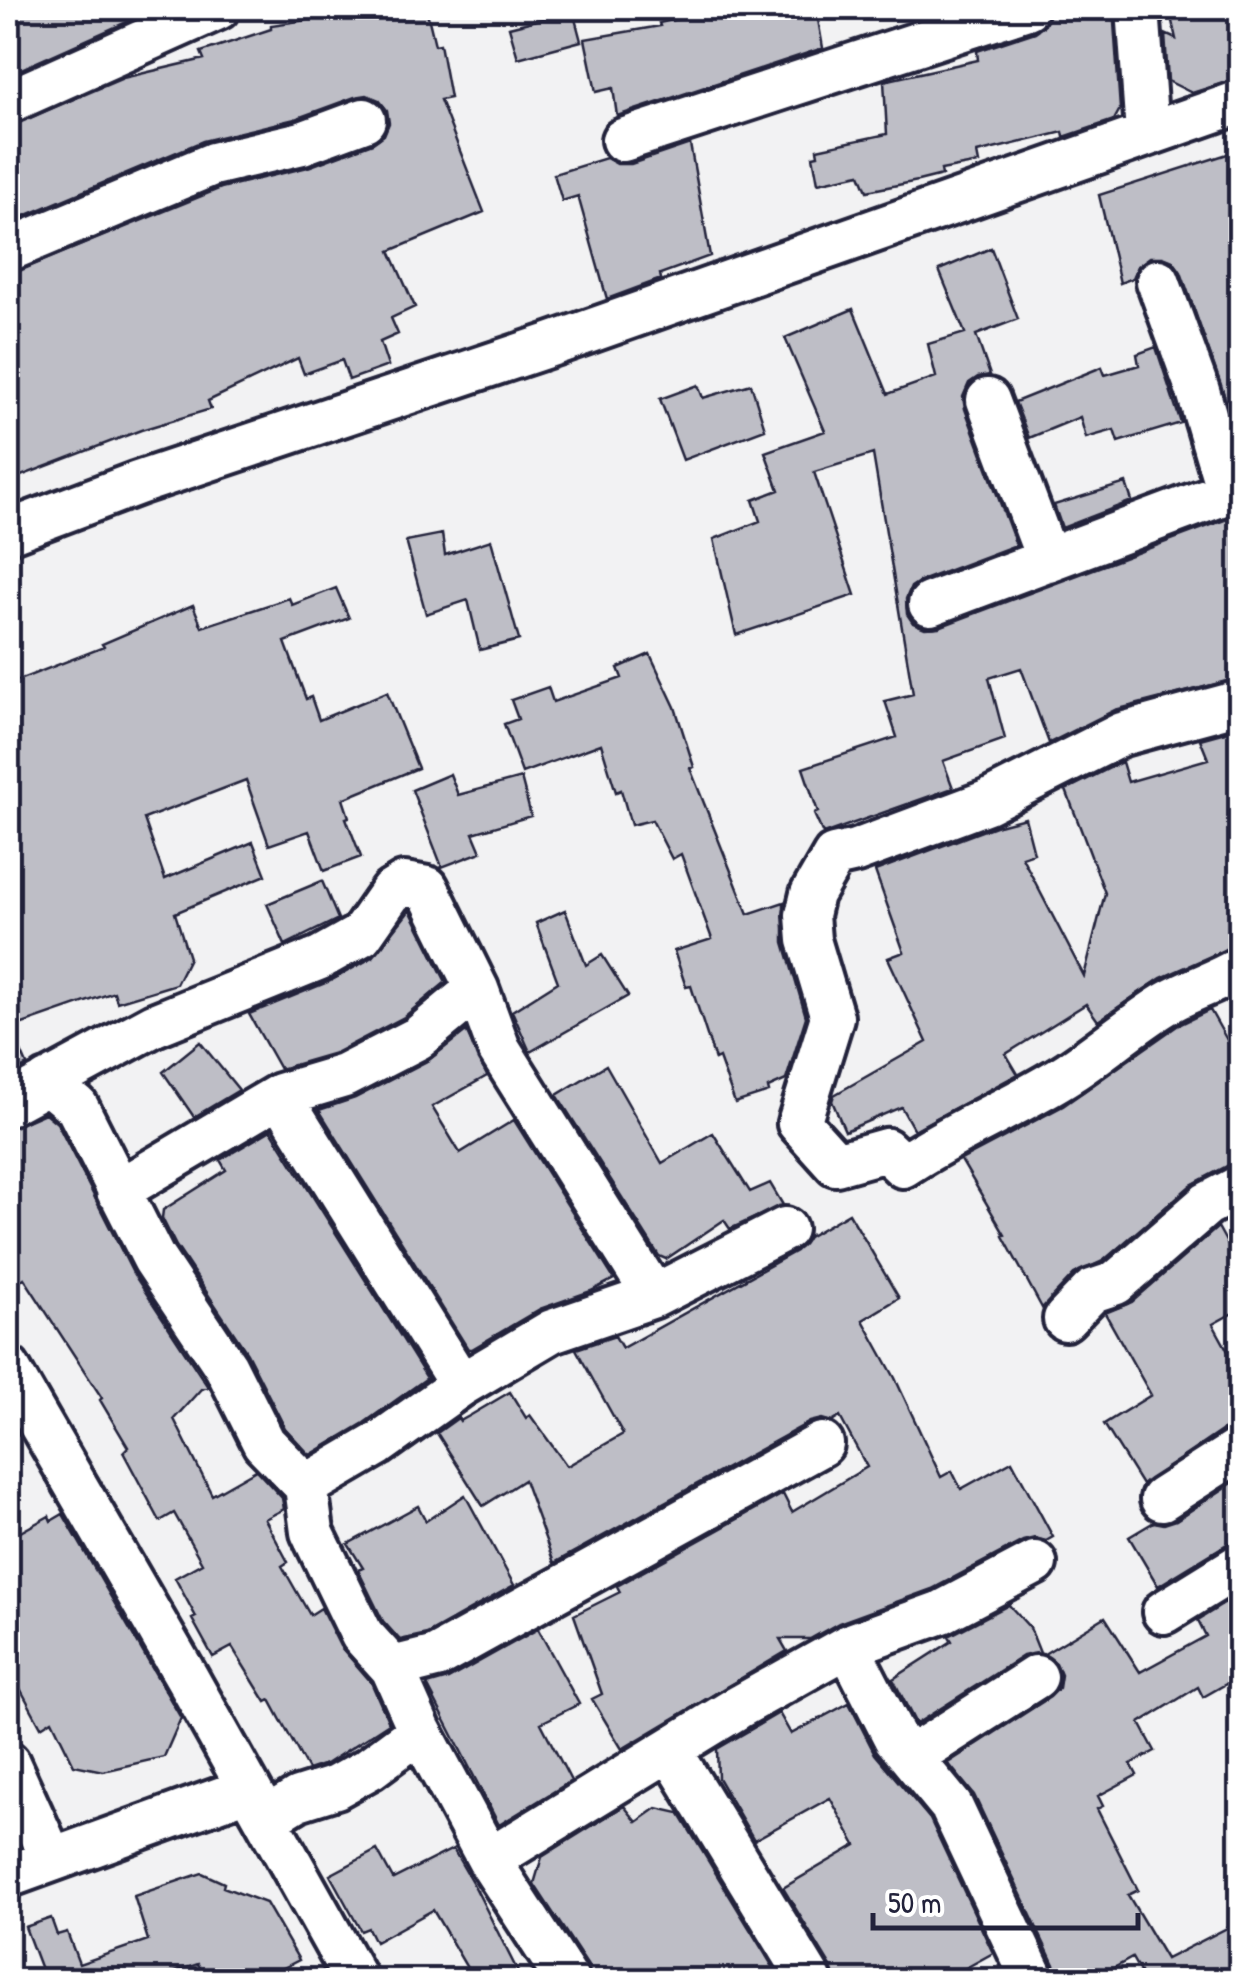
<svg xmlns="http://www.w3.org/2000/svg" width="1248" height="1988" viewBox="0 0 1248 1988" font-family="'Patrick Hand',sans-serif">
	<rect width="100%" height="100%" fill="#f2f2f3"/>
	<filter id="ink" filterUnits="userSpaceOnUse"><feTurbulence type="fractalNoise" baseFrequency=".01" numOctaves="2"/><feDisplacementMap in="SourceGraphic" scale="20" xChannelSelector="R" yChannelSelector="G"/><feConvolveMatrix kernelMatrix="1 2 1 2 8 2 1 2 1" color-interpolation-filters="sRGB"/></filter>
	<g filter="url(#ink)">
		<path fill="#bebec6" stroke="#22223b" stroke-width="2.5" d="M8 8H158L8 75Z
			M353 8H426L435 45 440 44 450 98 440 100 484 212 390 251 415 307 391 318 398 334 380 342 388 366 349 380 342 360 304 374 298 358 208 401 211 409 141 430 8 481V275L221 188 308 167 373 143 384 135 389 123 387 110 379 100 367 95 355 97 295 119 203 141 8 223V127L123 78 204 59 201 52 271 29V25L314 19Z
			M730 8H816L823 48 617 116 613 88 596 92 585 39 660 26 659 23Z
			M1051 8H1113L1120 109 1114 120 1070 135 1064 137 1063 132 977 153 979 163 941 170 942 175 918 181 867 191 860 174 818 183 813 156 818 155 817 149 887 134 884 81 978 60 977 51 1035 32 1045 25Z
			M1169 8H1240V78L1192 93 1168 81 1165 34 1176 39Z
			M573 11 581 41 518 58 509 27Z
			M690 144 710 256 660 274 661 279 607 299 578 196 562 201 554 174 606 158 617 164H631Z
			M1240 150V405L1229 409 1181 272 1173 261 1163 257H1150L1138 266 1133 278 1120 283 1099 195Z
			M991 248 1018 319 976 335 990 375 978 377 969 383 963 397 965 409 1016 545 920 581 911 587 906 599 907 614 913 623 925 628 939 627 1230 518H1240V678L1115 710 1049 743 1021 668 989 678 1005 739 943 761 953 788 823 834 814 814 818 812 803 768 897 737 885 701 913 694 873 454 814 472 855 595 736 635 714 539 760 521 753 500 779 490 765 452 825 431 785 338 853 309 888 394 936 377 928 344 965 333 939 270Z
			M1156 347 1181 423 1118 442 1114 430 1086 438 1080 417 1029 438 1015 402 1102 367 1105 375 1139 365 1137 354Z
			M751 384 765 429 683 460 660 399 698 385 703 398Z
			M1126 483 1132 501 1062 528 1054 505Z
			M442 534 445 555 491 540 519 640 480 650 468 600 426 614 406 541Z
			M336 588 349 618 285 642 306 699 311 697 319 720 387 692 418 768 343 799 349 817 346 818 361 857 324 871 309 831 269 845 246 780 144 819 165 879 253 842 266 875 175 913 189 958 176 984 117 1002 114 992 11 1028 27 1065 8 1076V684L104 647 102 644 193 605 202 627 289 598 292 605Z
			M650 654 675 707 694 767 690 768 748 914 784 902V942L806 1017 786 1080 768 1088 769 1092 735 1103 719 1058 715 1060 691 986 686 987 674 951 712 939 681 854 672 859 652 820 631 825 621 790 616 792 601 744 522 773 504 724 518 719 511 700 548 687 553 702 622 678 618 668Z
			M1240 728V943L1161 978 1098 1021 1086 1004 1006 1054 1018 1074 914 1130 901 1107 845 1131 832 1101 834 1095 927 1042 888 958 904 952 875 871 995 826 1025 818 1034 853 1022 857 1084 976 1105 893 1066 790 1122 762 1128 782 1208 759 1200 739Z
			M450 774 458 795 521 778 531 816 473 833 481 852 442 867 412 790Z
			M322 881 338 919 285 945 267 904Z
			M410 910 446 982 404 1017 335 1053 280 1069 249 1014 330 981 373 957Z
			M565 910 586 965 602 955 628 996 530 1052 512 1011 558 982 536 923Z
			M1210 1010 1240 1063V1162L1229 1165 1191 1185 1103 1261 1074 1274 1042 1308 1003 1236 1005 1235 961 1160 1063 1106 1177 1026Z
			M466 1031 487 1076 432 1107 460 1153 514 1120 614 1279 591 1291 540 1309 472 1349H468L319 1110 355 1098 429 1060Z
			M200 1042 239 1090 194 1117 163 1072Z
			M606 1065 662 1163 713 1133 750 1192 770 1183 783 1205 730 1229 724 1220 666 1259 659 1256 557 1095Z
			M45 1113 57 1123 133 1273 208 1387 201 1389 174 1419 212 1495 256 1470 282 1498 284 1509 265 1519 288 1562 282 1566 310 1615 321 1608 340 1646 371 1682 389 1723 326 1764 308 1770 270 1700 266 1702 232 1647 213 1657 192 1619 196 1617 175 1578 202 1563 174 1513 160 1521 123 1452 128 1447 100 1400 102 1398 24 1278 20 1281 8 1261V1129Z
			M271 1130 427 1378 364 1423 310 1455 285 1428 247 1353 176 1246 162 1218 163 1210 226 1170 220 1160Z
			M849 1213 899 1298 863 1320 895 1378 941 1477 952 1471 961 1489 1012 1461 1053 1537 1046 1541 1035 1538 1023 1541 932 1589 839 1623 810 1639H780L787 1651 622 1749 592 1699 602 1694 574 1615 620 1592 617 1586 783 1494 792 1512 867 1467 840 1417 832 1422 822 1419 810 1422 554 1563 524 1480 483 1506 437 1433 458 1418 460 1421 471 1415 510 1392 526 1418 530 1415 567 1466 623 1434 576 1349 615 1336 622 1348 796 1251 808 1237Z
			M1218 1227 1240 1267V1309L1213 1324 1240 1373V1424L1226 1428 1142 1485 1104 1424 1151 1395 1105 1313 1132 1302Z
			M1240 1478V1540L1227 1544 1158 1586 1129 1537 1154 1522 1164 1524 1176 1520Z
			M465 1495 514 1585 427 1634 400 1640 383 1621 358 1570 363 1568 348 1544 418 1506 426 1521Z
			M63 1514 181 1718 164 1757 103 1771 74 1765 52 1720 41 1727 8 1666V1539L49 1516 51 1521Z
			M1240 1594V1676L1203 1697 1198 1687 1140 1723 1155 1751 1131 1764 1137 1775 1098 1796 1103 1806 1097 1809 1138 1890 1128 1895 1166 1959 1233 1925 1240 1940V1974L1227 1980H1124L1140 1972 1132 1958 1092 1980H1058L1056 1969 974 1795 948 1763 1050 1697 1059 1688 1061 1675 1056 1663 1044 1654 1105 1617 1140 1672 1206 1636 1198 1620Z
			M1009 1605 1030 1628 1040 1653 1023 1656 916 1724 893 1679 952 1641 949 1636Z
			M538 1629 579 1704 541 1723 571 1781 499 1825 427 1685 448 1679Z
			M849 1703 875 1754 930 1819 993 1953 944 1980H835L831 1967 783 1888 856 1845 830 1798 754 1840 718 1778 717 1749 750 1730 779 1713 791 1734Z
			M624 1806 637 1822 657 1808 679 1813 781 1980H592L588 1966 534 1884 542 1857Z
			M453 1849 476 1889 522 1980H474L433 1910 375 1942 368 1928 361 1931 330 1875 377 1850 393 1879Z
			M202 1873 224 1883 223 1887 266 1903 299 1960 260 1980H207L198 1964 151 1980H45L25 1927 51 1918 57 1935 67 1932 79 1964 148 1940 134 1896Z"/>
		<g fill="none" stroke-linecap="round" stroke-linejoin="round">
			<defs>
				<path id="minor" d="M1138 8 1147 133
					M8 102 218 8
					M623 140 1027 8
					M8 250 213 164 302 143 364 120
					M1158 281 1198 391 1228 492
					M988 400 1048 560
					M8 532 138 483 553 344 1240 102
					M930 604 1228 492 1240 494
					M1240 702 1122 734 987 802 856 851 834 856 812 894 807 915 809 940 832 1017 799 1123 836 1164 886 1150 903 1166C956 1130 1016 1107 1070 1072 1102 1051 1132 1025 1164 1005 1188 990 1216 983 1240 968
					M47 1082 77 1107 154 1259 226 1367 264 1443 306 1486 312 1532 362 1635 392 1668 420 1731 489 1860 567 1980
					M280 1095 461 1385
					M8 1104 154 1025 320 958 361 935 391 892 404 884 427 888 477 989 499 1049 654 1296
					M118 1191 280 1095 344 1076 418 1038 477 989
					M1065 1319 1092 1291 1116 1283 1207 1204 1240 1187
					M8 1368 187 1678 356 1980
					M306 1486 378 1444 461 1385 552 1331 654 1296 785 1229
					M1162 1499 1240 1449
					M1164 1612 1240 1565
					M848 1646 895 1738 951 1806 1033 1980
					M392 1668 436 1657 822 1444
					M670 1750 810 1980
					M911 1757 1036 1677
					M8 1763 52 1860
					M266 1819 298 1799 336 1787 370 1768 420 1731
					M489 1860 737 1708 848 1646 942 1612 1035 1563
					M8 1876 248 1789"/>
			</defs>
			<use href="#minor" stroke="#22223b" stroke-width="50"/>
			<use href="#minor" stroke="#fff" stroke-width="42"/>
		</g>
	</g>
	<rect width="1248" height="1988" fill="none" stroke="#fff" stroke-width="40"/>
	<rect x="20" y="20" width="1208" height="1948" fill="none" stroke="#22223b" stroke-width="4" filter="url(#ink)"/>
	<path d="M873 1913v15h265v-15" fill="none" stroke="#22223b" stroke-width="5"/>
	<text x="888" y="1913" font-size="30" fill="#22223b" stroke="#ffffff" stroke-width="8" paint-order="stroke">50 m</text>
</svg>
